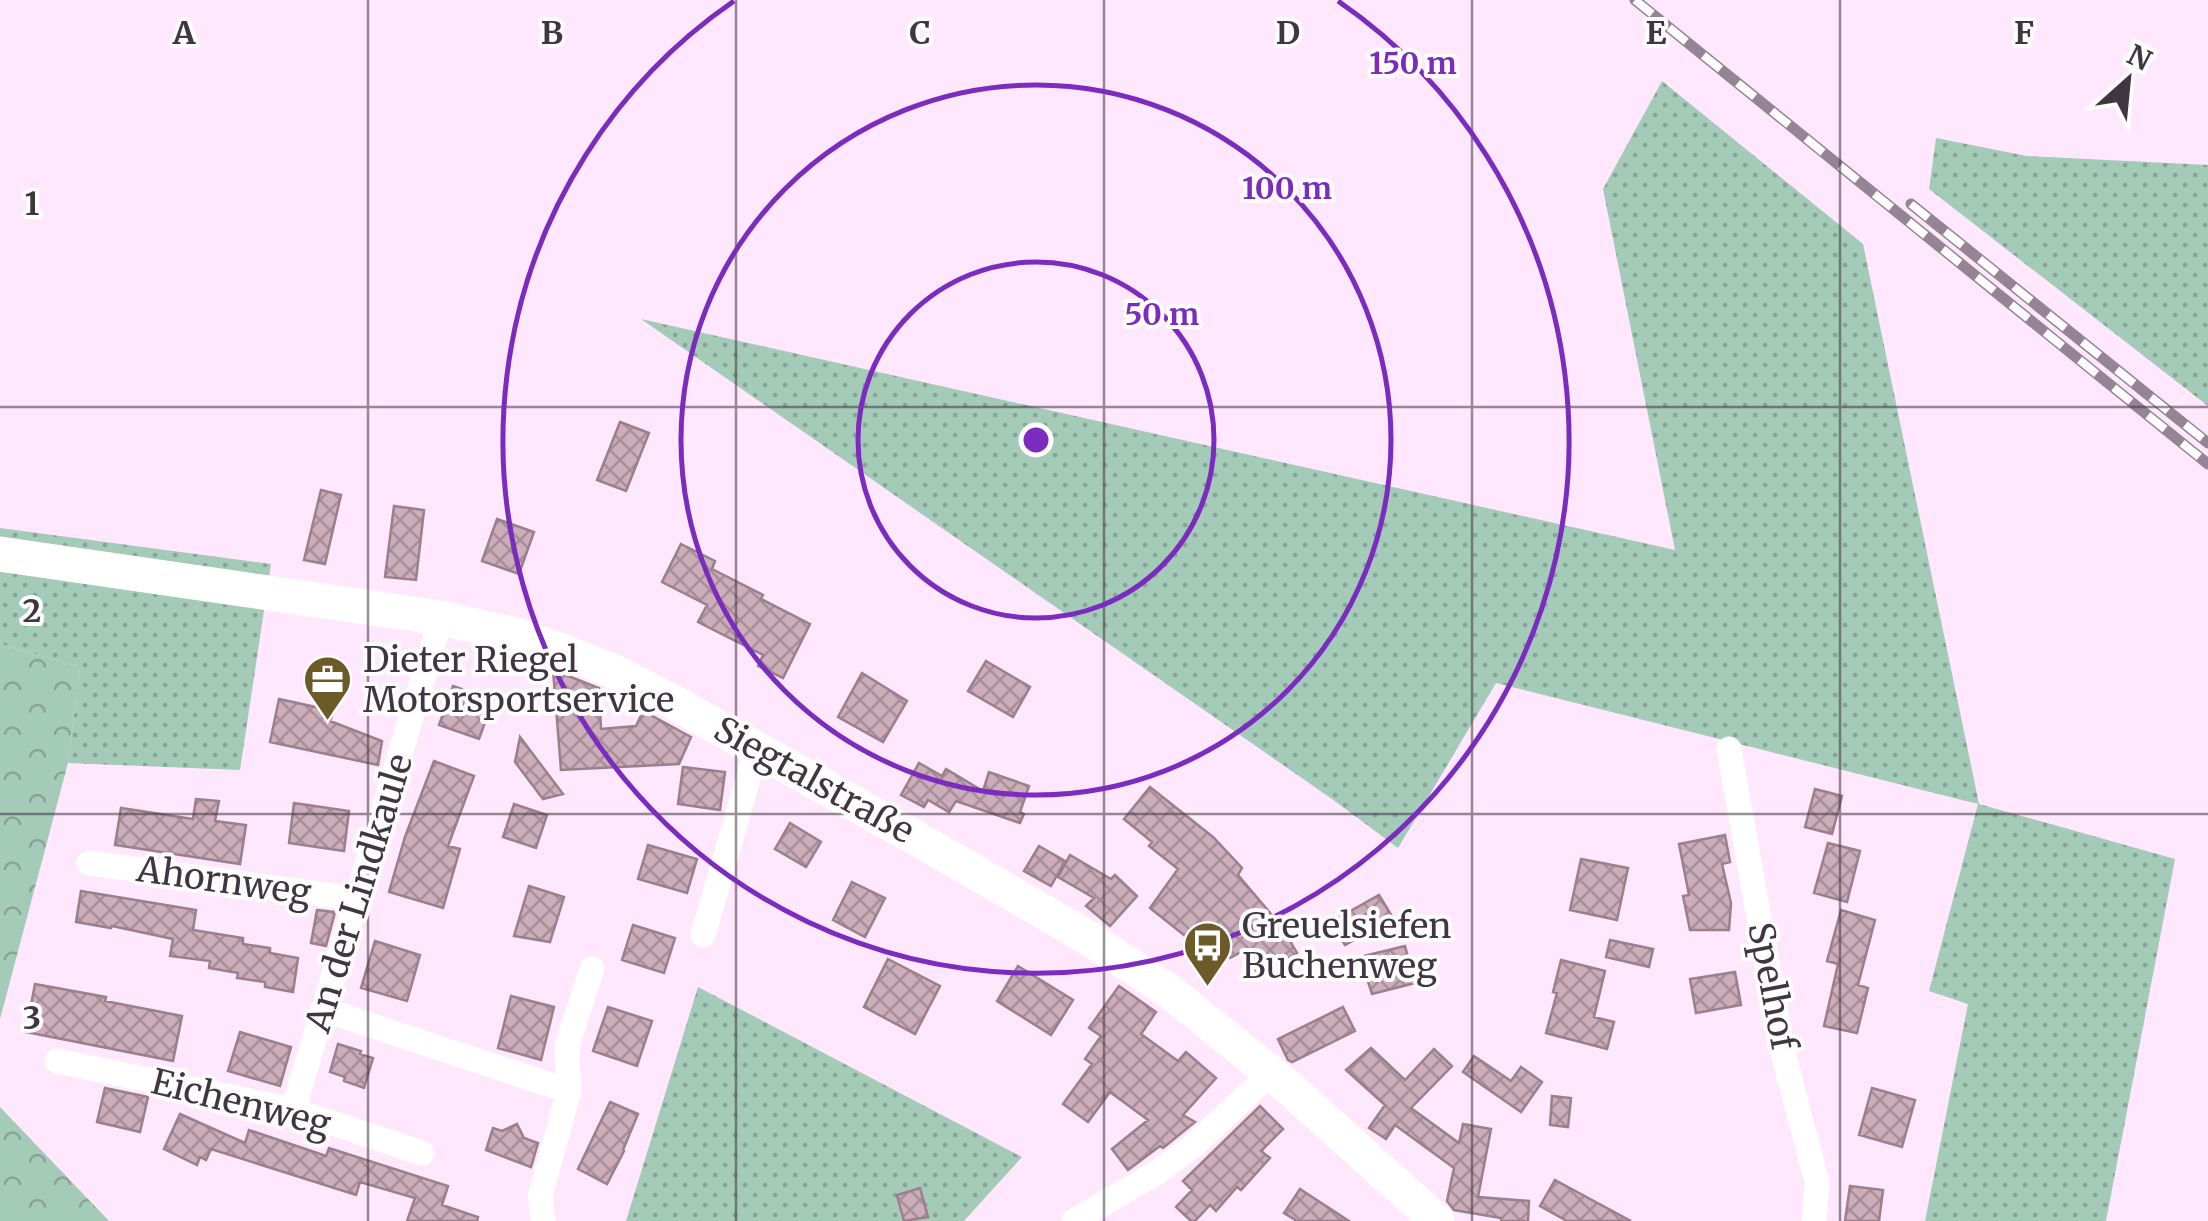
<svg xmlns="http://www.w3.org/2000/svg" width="2208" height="1221" viewBox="0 0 2208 1221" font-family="Merriweather,serif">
	<defs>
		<pattern id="grass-dots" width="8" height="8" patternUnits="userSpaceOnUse" patternTransform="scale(2.5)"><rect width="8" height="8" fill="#a4cab8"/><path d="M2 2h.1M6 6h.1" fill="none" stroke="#87a597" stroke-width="1.8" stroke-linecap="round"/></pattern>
		<pattern id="forest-crowns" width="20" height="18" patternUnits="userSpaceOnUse" patternTransform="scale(2.5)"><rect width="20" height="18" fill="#a4cab8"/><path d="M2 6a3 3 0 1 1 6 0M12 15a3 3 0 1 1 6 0" fill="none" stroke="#87a597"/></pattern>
		<pattern id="building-cross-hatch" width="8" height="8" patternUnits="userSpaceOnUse" patternTransform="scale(2.5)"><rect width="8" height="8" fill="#ccaebb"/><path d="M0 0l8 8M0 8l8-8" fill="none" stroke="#a78e99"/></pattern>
	</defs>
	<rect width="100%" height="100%" fill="#ffe7fd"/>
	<path fill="url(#grass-dots)" d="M1662 81 1863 244 1979 804 2175 859 2106 1221H1925L1968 1004 1929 991 1978 804 1496 683 1398 848 1332 799 641 319 1675 550 1603 189Z
		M1936 138 2027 156 2208 165V406L1929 189Z
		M0 528 271 564 240 770 68 763 80 667 0 644Z
		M698 987 1022 1157 964 1221H626Z"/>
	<path fill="url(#forest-crowns)" d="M0 644 80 667 68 763 0 1019Z
		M0 1107 109 1221H0Z"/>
	<path fill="url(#building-cross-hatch)" stroke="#9b7f8b" stroke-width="2.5" d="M620 422 649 433 626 491 597 480Z
		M321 490 341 495 325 564 304 560Z
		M394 506 424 510 416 580 385 577Z
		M497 519 534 532 519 574 482 561Z
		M681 544 715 561 712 569 763 595 761 599 810 624 783 678 758 666 763 655 698 622 707 605 662 582Z
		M986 661 1030 687 1013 717 968 691Z
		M553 670 599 688 601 729 636 726 643 711 691 737 679 764 561 770Z
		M862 673 907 701 883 742 838 717Z
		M453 686 493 700 479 739 439 725Z
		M279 699 334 711 330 721 382 741 378 765 270 742Z
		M520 737 563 794 543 799 515 762Z
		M434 761 474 776 448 846 460 849 443 908 389 892 405 837Z
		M919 763 942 776 946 769 983 791 989 772 1029 786 1020 812 1024 814 1020 823 956 801 949 812 928 800 924 807 901 795Z
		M683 767 725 772 720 810 678 804Z
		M1150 787 1213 837 1242 868 1238 875 1282 927 1297 953 1255 977 1241 952 1230 958 1205 938 1199 947 1150 908 1178 869 1149 846 1152 842 1124 819Z
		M1815 789 1842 796 1832 834 1805 827Z
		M196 799 219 801 215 821 246 825 240 864 115 845 121 808 193 819Z
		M294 803 349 811 344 851 289 843Z
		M514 804 547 815 536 848 503 837Z
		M790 823 821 842 806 867 775 849Z
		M1725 835 1730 862 1722 864 1731 903 1729 930H1690L1683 896 1689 895 1679 844Z
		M1828 843 1860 851 1847 902 1814 893Z
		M648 845 697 859 687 893 638 879Z
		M1039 846 1065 861 1051 886 1024 871Z
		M1070 855 1111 879 1115 875 1137 896 1110 926 1086 906 1094 898 1058 877Z
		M1581 859 1628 868 1617 920 1570 910Z
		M852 882 885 898 865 937 833 920Z
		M529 886 564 897 550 942 514 936Z
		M81 891 196 910 193 930 243 938V944L270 948V953L298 958 293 992 265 987V982L237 978 238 973 209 968 210 961 170 956 173 939 112 926 111 928 76 922Z
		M1379 895 1393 918 1345 945 1331 922Z
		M317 910 335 912 326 946 311 943Z
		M1841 910 1875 920 1858 985 1868 988 1857 1033 1824 1026 1838 964 1827 961Z
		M633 925 675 938 664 973 622 960Z
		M1610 940 1653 949 1649 967 1606 957Z
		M375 941 420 955 407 1001 361 988Z
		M1405 946 1415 983 1372 994 1360 957Z
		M888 959 940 986 915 1034 864 1007Z
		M1561 960 1605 971 1594 1017 1614 1022 1607 1049 1546 1033 1557 993 1553 992Z
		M1018 966 1073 1000 1051 1035 997 1001Z
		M1735 972 1741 1005 1696 1013 1690 979Z
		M35 984 106 997 105 1001 182 1016 173 1061 26 1032Z
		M1119 986 1156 1012 1141 1034 1178 1061 1186 1052 1216 1078 1183 1115 1195 1122 1163 1148 1160 1146 1128 1170 1112 1149 1148 1120 1110 1092 1088 1122 1063 1104 1092 1064 1085 1059 1101 1036 1089 1028Z
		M511 996 554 1007 541 1060 498 1048Z
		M608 1007 652 1021 637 1066 593 1051Z
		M1343 1007 1355 1031 1292 1062 1288 1060 1278 1039Z
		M240 1032 291 1047 280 1086 228 1071Z
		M338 1044 361 1051 360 1054 373 1058 364 1088 344 1081 345 1077 330 1072Z
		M1371 1048 1405 1080 1434 1049 1452 1066 1411 1108 1459 1143 1463 1124 1491 1129 1478 1197 1529 1201 1528 1221H1501V1218L1454 1210 1447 1201 1454 1168 1395 1125 1386 1139 1369 1128 1385 1105 1346 1070Z
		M1474 1056 1511 1081 1521 1067 1542 1082 1521 1112 1463 1072Z
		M105 1088 148 1097 140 1132 97 1122Z
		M1872 1088 1915 1100 1902 1147 1859 1135Z
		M1552 1096 1571 1098 1568 1127 1550 1125Z
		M610 1102 638 1114 623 1150 624 1151 607 1184 578 1169Z
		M1260 1106 1283 1129 1261 1151 1270 1158 1241 1190 1237 1187 1216 1211 1210 1205 1195 1221H1191L1176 1207 1192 1190 1183 1181Z
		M180 1114 245 1143 249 1130 326 1156 329 1148 448 1186 442 1205 478 1217 477 1221H407L415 1198 360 1182 356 1195 211 1149 206 1160 200 1157 197 1165 164 1149Z
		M517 1124 524 1138 538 1143 531 1167 486 1150 493 1128 502 1131Z
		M1555 1180 1631 1221H1567L1540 1206Z
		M1850 1186 1883 1190 1879 1221H1845Z
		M920 1188 928 1217 904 1221 897 1195Z
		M1300 1189 1349 1221H1297L1284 1213Z"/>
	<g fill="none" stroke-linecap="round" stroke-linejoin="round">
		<path stroke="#fff" stroke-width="25" d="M1729 749 1783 1053 1817 1182 1814 1221
			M89 863 358 899
			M703 935 757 748
			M325 1010 569 1091 540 1196 543 1220
			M57 1061 293 1110 422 1153
			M569 1091 567 1046 592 969
			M293 1110 441 618
			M1074 1221 1159 1171 1193 1146 1271 1073"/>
		<path stroke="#fff" stroke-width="35" d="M0 554 441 618 516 635 565 652 613 671 680 706 923 842 1087 937 1169 991 1287 1086 1437 1221"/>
		<defs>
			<path id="rail" d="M1635 0 2208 464
				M1911 204 2208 443"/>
		</defs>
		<use href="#rail" stroke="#958594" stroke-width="11"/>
		<use href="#rail" stroke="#fdfdfd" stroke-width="8" stroke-dasharray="22" stroke-linecap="butt"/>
	</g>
	<path fill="none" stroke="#3f363f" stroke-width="2.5" stroke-opacity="0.55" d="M368 0V1221M736 0V1221M1104 0V1221M1472 0V1221M1840 0V1221M0 407H2208M0 814H2208"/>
	<g fill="none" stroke="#7b2cbf" stroke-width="5">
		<circle cx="1036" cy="440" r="178"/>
		<circle cx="1036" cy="440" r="355"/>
		<path d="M1338 1A533 533 0 1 1 734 1"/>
	</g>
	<defs>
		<symbol id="office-pin" viewBox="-11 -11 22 30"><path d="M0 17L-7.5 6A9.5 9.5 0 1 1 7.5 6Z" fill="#6c5b29" stroke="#fdfdfd"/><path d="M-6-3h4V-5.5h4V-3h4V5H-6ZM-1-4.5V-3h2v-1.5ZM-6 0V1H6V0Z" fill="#fff"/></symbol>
		<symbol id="bus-pin" viewBox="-11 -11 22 30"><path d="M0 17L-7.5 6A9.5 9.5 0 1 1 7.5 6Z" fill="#6c5b29" stroke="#fdfdfd"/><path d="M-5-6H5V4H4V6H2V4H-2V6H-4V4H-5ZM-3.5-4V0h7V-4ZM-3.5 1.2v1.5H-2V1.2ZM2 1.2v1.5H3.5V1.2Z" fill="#fff"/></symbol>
	</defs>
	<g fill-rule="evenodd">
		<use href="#office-pin" x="300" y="652" width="55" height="75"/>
		<use href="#bus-pin" x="1180" y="918" width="55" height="75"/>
	</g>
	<g text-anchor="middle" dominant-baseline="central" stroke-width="8" stroke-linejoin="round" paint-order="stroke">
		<g font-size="35" fill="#3f363f" stroke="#fdfdfd" text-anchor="start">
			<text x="363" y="660">Dieter Riegel<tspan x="363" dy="40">Motorsportservice</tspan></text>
			<text x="1242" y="926">Greuelsiefen<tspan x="1242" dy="40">Buchenweg</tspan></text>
		</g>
		<g font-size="35" fill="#3f363f" stroke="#fdfdfd">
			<text transform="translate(814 780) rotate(29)">Siegtalstraße</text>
			<text transform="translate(224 881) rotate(8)">Ahornweg</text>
			<text transform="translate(359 893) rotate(-73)">An der Lindkaule</text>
			<text transform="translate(1772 986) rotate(79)">Spelhof</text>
			<text transform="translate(241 1103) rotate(14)">Eichenweg</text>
		</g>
	</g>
	<g font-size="32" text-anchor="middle" font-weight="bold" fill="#3f363f" stroke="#fdfdfd" stroke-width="8" stroke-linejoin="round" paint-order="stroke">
		<text x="184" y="44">A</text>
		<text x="552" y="44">B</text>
		<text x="920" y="44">C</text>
		<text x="1288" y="44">D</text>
		<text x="1656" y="44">E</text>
		<text x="2024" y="44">F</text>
		<text x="32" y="215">1</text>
		<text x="32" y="622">2</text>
		<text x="32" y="1029">3</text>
	</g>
	<circle cx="1036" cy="440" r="15" fill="#7b2cbf" stroke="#fdfdfd" stroke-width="5"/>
	<g font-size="30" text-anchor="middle" font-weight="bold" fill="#7b2cbf" stroke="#fdfdfd" stroke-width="8" stroke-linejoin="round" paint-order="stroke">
		<text x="1413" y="74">150 m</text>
		<text x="1287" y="199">100 m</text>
		<text x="1162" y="325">50 m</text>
	</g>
	<g transform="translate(2128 80) rotate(27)" stroke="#fdfdfd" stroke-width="8" paint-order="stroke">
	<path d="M0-8L18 38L0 25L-18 38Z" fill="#3f363f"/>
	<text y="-15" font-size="28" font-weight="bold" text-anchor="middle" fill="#3f363f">N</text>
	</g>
</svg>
